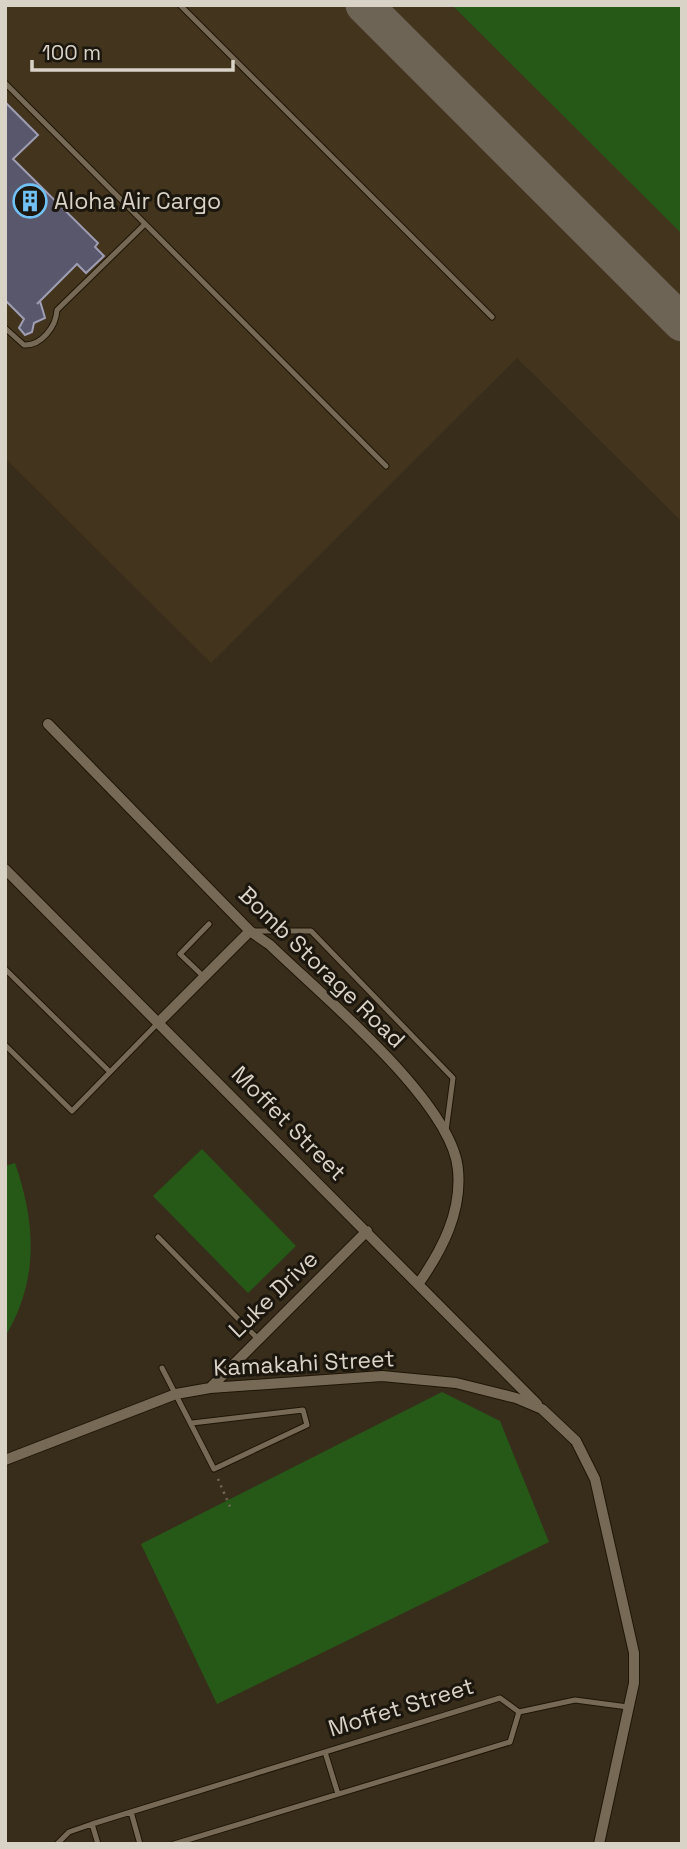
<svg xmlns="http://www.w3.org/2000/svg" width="687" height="1849" viewBox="0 0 687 1849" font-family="'Space Grotesk',sans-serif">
	<rect width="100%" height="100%" fill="#382d1b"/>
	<path fill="#43351d" d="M5 5H682V522L517 358 211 663 5 458Z"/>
	<path fill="#265918" d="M452 5H682V234Z
		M202 1149 296 1246 248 1293 153 1196Z
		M15 1163C36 1224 39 1280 5 1337V1166Z
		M442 1392 500 1421 549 1542 217 1704 141 1544Z"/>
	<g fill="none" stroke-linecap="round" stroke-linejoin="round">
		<path stroke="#6e6455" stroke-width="37" d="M364 5 682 323"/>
	</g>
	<path fill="#58576b" stroke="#9e9db4" stroke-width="2" d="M5 102 38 135 13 159 98 243 95 247 104 256 86 273 77 264 37 304 40 301 45 318 34 323 32 332 25 335 19 328 24 319 5 300Z"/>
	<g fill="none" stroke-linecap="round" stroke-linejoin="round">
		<defs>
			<path id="service" d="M180 5 492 317
				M5 83 386 466
				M5 328 24 345C41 346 56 327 57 310L145 224
				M254 931H311L453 1078 446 1131
				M5 969 110 1072
				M204 977 180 954 209 924
				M5 1045 72 1111 158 1023
				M158 1237 257 1338
				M162 1368 214 1469 307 1425 303 1410 192 1423
				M325 1752 338 1794
				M131 1812 140 1844
				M92 1824 98 1844
				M57 1844 69 1832 92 1824 500 1698 519 1712 575 1700 628 1707
				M174 1844 510 1742 519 1712"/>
			<path id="minor" d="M48 724 250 931 270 945C319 993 453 1102 458 1170 462 1212 442 1250 419 1283
				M5 869 537 1404
				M159 1022 250 931
				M210 1388 367 1231
				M5 1460 176 1394 210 1388 382 1376 456 1383 516 1398 542 1409 576 1441 595 1479 634 1653V1683L599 1844"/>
		</defs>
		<use href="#service" stroke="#1f1505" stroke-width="7"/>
		<use href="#minor" stroke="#1f1505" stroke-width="12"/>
		<path stroke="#726959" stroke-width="2.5" stroke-dasharray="2 5" stroke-linecap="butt" d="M218 1479 231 1509"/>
		<use href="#service" stroke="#766a56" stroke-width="5"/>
		<use href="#minor" stroke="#766a56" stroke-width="10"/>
	</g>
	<defs>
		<symbol id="building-ring" viewBox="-11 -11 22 22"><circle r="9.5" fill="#1b160e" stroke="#72c1f5" stroke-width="1.5"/><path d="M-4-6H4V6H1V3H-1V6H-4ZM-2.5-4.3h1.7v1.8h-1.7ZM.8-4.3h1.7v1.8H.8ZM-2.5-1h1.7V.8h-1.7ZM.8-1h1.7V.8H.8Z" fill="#72c1f5"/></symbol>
	</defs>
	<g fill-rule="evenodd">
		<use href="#building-ring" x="11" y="182" width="38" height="38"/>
	</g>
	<g text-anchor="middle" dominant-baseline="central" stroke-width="6" stroke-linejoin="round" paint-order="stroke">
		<g font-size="23" fill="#d9d2c7" stroke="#1b160e" text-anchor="start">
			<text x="54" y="201">Aloha Air Cargo</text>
		</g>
		<g font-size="23" fill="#d9d2c7" stroke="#1b160e">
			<text transform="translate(322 967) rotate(44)">Bomb Storage Road</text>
			<text transform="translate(289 1123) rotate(45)">Moffet Street</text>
			<text transform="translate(273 1294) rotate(-44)">Luke Drive</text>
			<text transform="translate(304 1363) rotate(-3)">Kamakahi Street</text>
			<text transform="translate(401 1707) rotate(-17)">Moffet Street</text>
		</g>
	</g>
	<rect width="687" height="1849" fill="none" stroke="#d9d2c7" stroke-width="14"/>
	<path d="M32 60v10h201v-10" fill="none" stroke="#d9d2c7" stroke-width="3.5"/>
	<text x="42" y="60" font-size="21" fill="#d9d2c7" stroke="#1b160e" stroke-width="5" paint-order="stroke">100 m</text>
</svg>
